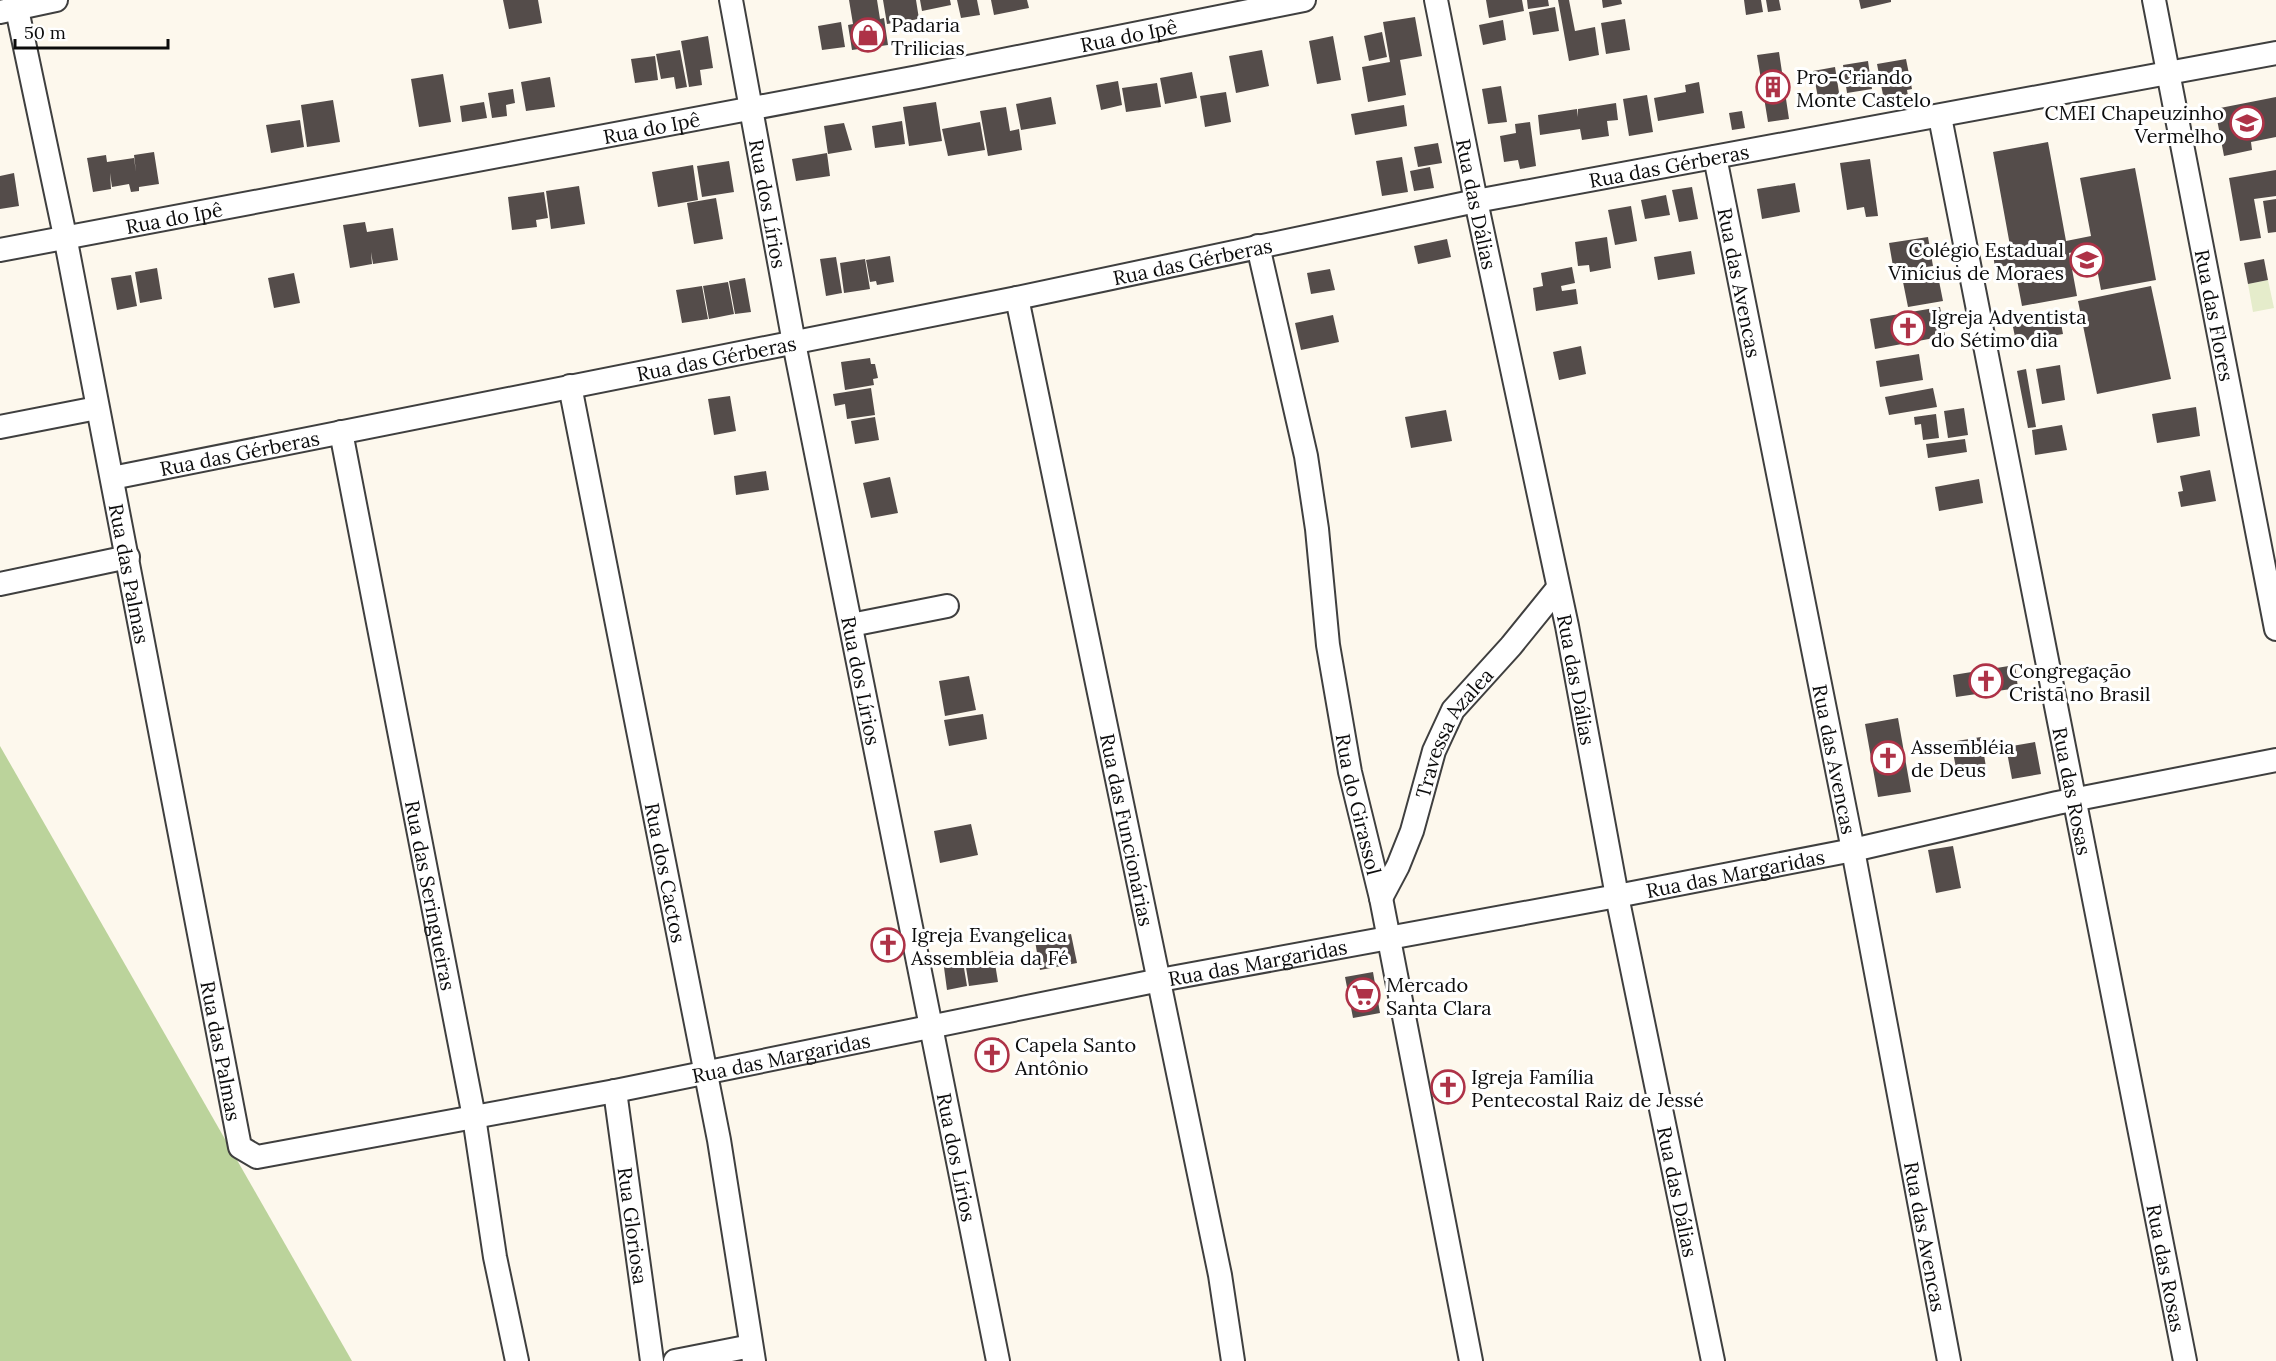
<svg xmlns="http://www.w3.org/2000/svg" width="2276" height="1361" viewBox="0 0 2276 1361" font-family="Lora,serif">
	<rect width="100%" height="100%" fill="#fdf8ed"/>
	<path fill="#bbd39b" d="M0 746 352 1361H0Z"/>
	<path fill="#e5eccb" d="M2268 280 2274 308 2253 312 2248 284Z"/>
	<path fill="#544c4a" d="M503 0H538L542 23 509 29Z
		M849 0H877L880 19 884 18 888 45 852 50 848 25 853 24Z
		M883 0H916L919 19 887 24Z
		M920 0H950L951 5 922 11Z
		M957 0H977L980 15 961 18Z
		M991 0H1027L1029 8 994 15Z
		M1486 0H1522L1524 11 1489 18Z
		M1527 0H1548L1549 6 1528 9Z
		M1558 0H1569L1575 31 1595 27 1599 55 1569 61Z
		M1602 0H1621L1622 4 1603 8Z
		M1744 0H1761L1763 12 1746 15Z
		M1766 0H1779L1781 10 1768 12Z
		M1859 0H1891V2L1861 9Z
		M1555 7 1559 31 1533 35 1529 12Z
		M1415 17 1422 56 1400 60 1406 95 1368 102 1362 67 1390 62 1383 22Z
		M1625 19 1630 50 1606 54 1601 23Z
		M1503 20 1506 40 1483 45 1479 25Z
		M841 22 845 47 822 50 818 26Z
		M1382 32 1387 57 1369 61 1364 36Z
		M708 36 713 68 700 70 702 85 689 87 681 41Z
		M1333 36 1341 80 1317 84 1309 41Z
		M680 50 687 87 676 89 674 77 661 79 656 54Z
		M1262 50 1269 86 1236 93 1229 56Z
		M1779 52 1789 119 1768 122 1757 55Z
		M655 56 658 80 635 83 631 59Z
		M1906 59 1912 89 1907 90 1908 96 1884 100 1877 64Z
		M1868 61 1872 89 1847 93 1843 65Z
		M1835 67 1840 99 1819 103 1813 71Z
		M1192 72 1197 98 1165 104 1160 78Z
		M443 74 451 122 419 127 411 79Z
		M550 77 555 107 526 111 521 82Z
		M1118 81 1122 105 1101 110 1096 85Z
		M1699 82 1704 113 1658 121 1654 98 1686 92 1685 85Z
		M1157 83 1161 107 1126 112 1122 88Z
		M1501 86 1507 122 1488 124 1482 89Z
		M513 89 515 103 506 105 507 116 492 118 488 93Z
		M1226 92 1231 122 1205 127 1200 96Z
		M1647 95 1653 132 1629 136 1623 99Z
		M1051 97 1056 124 1021 130 1016 104Z
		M2276 97V137L2251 142 2252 150 2224 156 2215 109Z
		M333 100 340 142 307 147 301 105Z
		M484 102 487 118 462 122 460 106Z
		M936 102 942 141 909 146 903 107Z
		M1616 103 1618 120 1607 121 1609 136 1582 140 1580 129 1540 135 1538 115 1577 109 1578 117V109Z
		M1404 105 1407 126 1355 135 1351 114Z
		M1006 107 1010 131 1019 129 1022 150 988 156 980 111Z
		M1742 111 1745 128 1732 130 1729 113Z
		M300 120 304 147 271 153 266 125Z
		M902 121 905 144 875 148 872 126Z
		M980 122 985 150 948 156 942 129Z
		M1530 122 1536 166 1520 169 1518 160 1504 162 1500 136 1516 133 1515 124Z
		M844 123 852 150 828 154 824 126Z
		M2048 142 2066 241 2091 236 2080 178 2135 168 2156 280 2101 290 2093 248 2069 253 2077 296 2022 306 2014 264 1995 268 1993 254 2011 251 1993 152Z
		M1438 143 1442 163 1418 167 1414 147Z
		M154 152 159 184 139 187V191L131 192 129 184 112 187 110 173 111 189 93 192 87 158 106 155 107 162 134 158 136 172 134 155Z
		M827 153 830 176 796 181 792 159Z
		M1402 157 1408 192 1382 196 1376 161Z
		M1870 159 1878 216 1866 217 1864 207 1847 210 1840 163Z
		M729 161 734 192 702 197 697 166Z
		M693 165 698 200 658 207 652 172Z
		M1430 167 1434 188 1414 191 1410 171Z
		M2276 170V196L2254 199 2261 238 2240 241 2229 178Z
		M14 173 19 206 0 209V176Z
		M1795 183 1800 212 1762 219 1757 189Z
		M579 186 585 224 551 229 546 191Z
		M1692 187 1698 219 1679 222 1672 190Z
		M544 192 548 218 536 220 537 227 512 230 508 197Z
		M1666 195 1670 215 1645 219 1641 200Z
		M716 198 723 239 694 244 687 203Z
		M2276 199V232L2268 233 2263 201Z
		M1631 206 1637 241 1615 245 1608 210Z
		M365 222 367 232 393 228 398 260 373 264 371 252 372 264 350 268 343 225Z
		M1607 237 1611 268 1590 272 1589 265 1578 266 1575 242Z
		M1928 237 1933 266 1894 272 1889 243Z
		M1447 239 1451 257 1418 264 1414 246Z
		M1691 251 1695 274 1658 280 1654 257Z
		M890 256 894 282 877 285 876 281 870 282 866 260Z
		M836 257 842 293 826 296 820 259Z
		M865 259 870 289 844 293 840 263Z
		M2264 259 2268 280 2248 284 2244 263Z
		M1572 267 1575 283 1561 286 1562 291 1576 289 1578 304 1536 311 1533 288 1543 286 1541 273Z
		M157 268 162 299 140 303 135 272Z
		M1330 269 1335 290 1311 294 1307 273Z
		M1937 271 1943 301 1908 307 1902 277Z
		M294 273 300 303 274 308 268 278Z
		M131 275 137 306 117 310 111 278Z
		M745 278 751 312 735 314 729 281Z
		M728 282 734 314 709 319 703 286Z
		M702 286 708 319 682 323 676 290Z
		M2151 286 2171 379 2097 394 2078 301Z
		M1940 307 1945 336 1875 349 1870 319Z
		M2059 313 2063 334 2016 342 2012 322Z
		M1333 315 1339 342 1301 350 1295 323Z
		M1581 346 1586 374 1559 380 1553 352Z
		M1919 354 1923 380 1880 387 1876 361Z
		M870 358 871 364H875L878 378 873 379 874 385 845 390 841 362Z
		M2060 365 2065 400 2042 404 2036 369Z
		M2026 369 2036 427 2028 428 2017 371Z
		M871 388 875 415 847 419 845 404 835 406 833 394Z
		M1933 388 1937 407 1889 415 1885 397Z
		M730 396 736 431 714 435 708 399Z
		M2196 407 2200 436 2157 443 2152 414Z
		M1964 408 1968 435 1948 438 1944 411Z
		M1446 410 1452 441 1411 448 1405 417Z
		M1936 414 1939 438 1923 440 1921 424 1915 425 1914 417Z
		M875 417 879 440 855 444 851 421Z
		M2062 425 2067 450 2035 455 2032 430Z
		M1965 439 1967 452 1928 458 1926 444Z
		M2210 470 2216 501 2181 507 2178 492 2183 491 2180 476Z
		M766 471 769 490 736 495 734 476Z
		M890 477 898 513 871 518 863 483Z
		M1979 479 1983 503 1939 511 1935 487Z
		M2015 665 2018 688 1956 697 1953 675Z
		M969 676 976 710 945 716 939 681Z
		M983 714 987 739 949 746 944 720Z
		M1898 718 1911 792 1878 797 1865 724Z
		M1981 737 1987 773 1958 778 1951 742Z
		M2035 742 2041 774 2012 779 2006 747Z
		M971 824 978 855 940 863 934 831Z
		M1953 846 1961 888 1936 893 1928 850Z
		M1071 934 1077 963 1040 970 1035 941Z
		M993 951 998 982 969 986 964 955Z
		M962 956 967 986 947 990 943 960Z
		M1373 972 1380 1013 1353 1018 1345 977Z
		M999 1038 1005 1067 985 1071 979 1042Z"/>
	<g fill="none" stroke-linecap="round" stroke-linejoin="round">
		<defs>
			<g id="minor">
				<path id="s1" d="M15 0 65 236 240 1147 257 1157 615 1091 1160 980 1617 896 1853 850 2057 803 2276 760"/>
				<path id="s2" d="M731 0 794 343 998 1361"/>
				<path id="s3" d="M1436 0 1476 201 1567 626 1617 896 1713 1361"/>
				<path id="s4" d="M2154 0 2276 629"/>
				<path d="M0 12 56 0"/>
				<path id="s5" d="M1940 117 2185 1361"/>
				<path id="s6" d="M1715 157 1853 850 1949 1361"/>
				<path id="s7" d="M1258 246 1306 456 1317 529 1328 645 1350 772 1381 898 1471 1361"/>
				<path id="s8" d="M0 250 918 77 1304 0"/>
				<path id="s9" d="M1017 298 1220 1275 1233 1361"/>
				<path id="s10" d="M570 386 719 1140 754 1361"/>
				<path d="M0 427 97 408"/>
				<path id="s11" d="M341 432 474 1117 495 1257 517 1361"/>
				<path id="s12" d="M112 478 1017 298 1476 201 2276 53"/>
				<path d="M0 584 128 557"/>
				<path d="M851 625 947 606"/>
				<path id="s13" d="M1381 898 1398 866 1412 831 1434 751 1453 710 1511 646 1558 588"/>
				<path id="s14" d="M615 1091 652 1361"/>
				<path d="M675 1361 751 1346"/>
			</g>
		</defs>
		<use href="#minor" stroke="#3f3f3f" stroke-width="26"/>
		<use href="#minor" stroke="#fff" stroke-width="22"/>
	</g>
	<defs>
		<symbol id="shop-ring" viewBox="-11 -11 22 22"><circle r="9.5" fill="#fff" stroke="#ae3247" stroke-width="1.5"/><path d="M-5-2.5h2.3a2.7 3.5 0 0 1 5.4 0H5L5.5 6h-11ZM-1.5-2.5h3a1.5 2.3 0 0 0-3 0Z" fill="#ae3247"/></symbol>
		<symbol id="building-ring" viewBox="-11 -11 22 22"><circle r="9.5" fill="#fff" stroke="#ae3247" stroke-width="1.5"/><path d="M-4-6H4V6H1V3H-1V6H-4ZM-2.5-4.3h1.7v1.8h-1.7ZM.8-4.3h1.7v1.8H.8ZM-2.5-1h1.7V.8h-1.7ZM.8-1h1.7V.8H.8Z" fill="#ae3247"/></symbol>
		<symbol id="school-ring" viewBox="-11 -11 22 22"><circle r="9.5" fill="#fff" stroke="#ae3247" stroke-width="1.5"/><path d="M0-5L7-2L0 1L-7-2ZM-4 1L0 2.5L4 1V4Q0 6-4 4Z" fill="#ae3247"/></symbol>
		<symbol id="church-ring" viewBox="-11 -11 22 22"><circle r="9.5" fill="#fff" stroke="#ae3247" stroke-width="1.5"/><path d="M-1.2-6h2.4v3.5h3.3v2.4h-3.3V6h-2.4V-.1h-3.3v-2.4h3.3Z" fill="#ae3247"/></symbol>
		<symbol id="supermarket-ring" viewBox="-11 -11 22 22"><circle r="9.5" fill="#fff" stroke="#ae3247" stroke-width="1.5"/><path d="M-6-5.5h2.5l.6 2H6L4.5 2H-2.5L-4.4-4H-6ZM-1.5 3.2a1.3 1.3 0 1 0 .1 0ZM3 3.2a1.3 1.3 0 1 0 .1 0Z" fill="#ae3247"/></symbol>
	</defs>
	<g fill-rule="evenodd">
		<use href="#shop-ring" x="849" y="16" width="38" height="38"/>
		<use href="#building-ring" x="1754" y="68" width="38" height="38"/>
		<use href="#school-ring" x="2228" y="104" width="38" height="38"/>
		<use href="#school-ring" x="2068" y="241" width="38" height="38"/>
		<use href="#church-ring" x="1889" y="309" width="38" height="38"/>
		<use href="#church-ring" x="1967" y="662" width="38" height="38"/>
		<use href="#church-ring" x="1869" y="739" width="38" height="38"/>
		<use href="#church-ring" x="869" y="926" width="38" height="38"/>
		<use href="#supermarket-ring" x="1344" y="976" width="38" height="38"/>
		<use href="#church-ring" x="973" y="1036" width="38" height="38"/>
		<use href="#church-ring" x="1429" y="1068" width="38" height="38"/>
	</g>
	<g text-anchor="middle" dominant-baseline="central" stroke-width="6" stroke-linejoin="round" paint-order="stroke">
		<g font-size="20" fill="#0c0c0c" stroke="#fff" text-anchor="start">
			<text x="891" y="24">Padaria<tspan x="891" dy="23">Trilicias</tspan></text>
			<text x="1796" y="76">Pro-Criando<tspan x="1796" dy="23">Monte Castelo</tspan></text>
			<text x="2224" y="112" text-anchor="end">CMEI Chapeuzinho<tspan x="2224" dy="23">Vermelho</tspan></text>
			<text x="2064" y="249" text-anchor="end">Colégio Estadual<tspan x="2064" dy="23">Vinícius de Moraes</tspan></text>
			<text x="1931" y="316">Igreja Adventista<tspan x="1931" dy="23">do Sétimo dia</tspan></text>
			<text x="2009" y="670">Congregação<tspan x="2009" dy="23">Cristã no Brasil</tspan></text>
			<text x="1911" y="746">Assembléia<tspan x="1911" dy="23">de Deus</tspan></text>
			<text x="911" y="934">Igreja Evangelica<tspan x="911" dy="23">Assembleia da Fé</tspan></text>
			<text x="1386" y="984">Mercado<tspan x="1386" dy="23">Santa Clara</tspan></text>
			<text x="1015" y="1044">Capela Santo<tspan x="1015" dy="23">Antônio</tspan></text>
			<text x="1471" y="1076">Igreja Família<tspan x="1471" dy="23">Pentecostal Raiz de Jessé</tspan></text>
		</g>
		<g font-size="20" fill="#0c0c0c" stroke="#fff">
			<text stroke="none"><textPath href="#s8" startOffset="1149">Rua do Ipê</textPath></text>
			<text stroke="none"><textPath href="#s8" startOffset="663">Rua do Ipê</textPath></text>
			<text stroke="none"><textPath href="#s12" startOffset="1588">Rua das Gérberas</textPath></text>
			<text stroke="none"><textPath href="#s2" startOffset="207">Rua dos Lírios</textPath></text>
			<text stroke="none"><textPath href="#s3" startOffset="208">Rua das Dálias</textPath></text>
			<text stroke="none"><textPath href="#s8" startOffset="177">Rua do Ipê</textPath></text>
			<text stroke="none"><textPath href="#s12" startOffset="1102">Rua das Gérberas</textPath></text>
			<text stroke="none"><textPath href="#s6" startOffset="128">Rua das Avencas</textPath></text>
			<text stroke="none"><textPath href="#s4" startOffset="321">Rua das Flores</textPath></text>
			<text stroke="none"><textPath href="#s12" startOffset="616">Rua das Gérberas</textPath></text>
			<text stroke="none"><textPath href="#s12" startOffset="130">Rua das Gérberas</textPath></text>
			<text stroke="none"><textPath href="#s1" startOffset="585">Rua das Palmas</textPath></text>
			<text stroke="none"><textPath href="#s3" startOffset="694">Rua das Dálias</textPath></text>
			<text stroke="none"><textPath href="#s2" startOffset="693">Rua dos Lírios</textPath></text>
			<text stroke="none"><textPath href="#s13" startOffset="182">Travessa Azalea</textPath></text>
			<text stroke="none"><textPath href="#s6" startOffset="614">Rua das Avencas</textPath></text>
			<text stroke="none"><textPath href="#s5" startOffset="687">Rua das Rosas</textPath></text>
			<text stroke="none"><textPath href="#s7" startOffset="568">Rua do Girassol</textPath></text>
			<text stroke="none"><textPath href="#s9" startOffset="543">Rua das Funcionárias</textPath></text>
			<text stroke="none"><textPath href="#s10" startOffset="496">Rua dos Cactos</textPath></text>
			<text stroke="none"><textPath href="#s1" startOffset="2694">Rua das Margaridas</textPath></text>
			<text stroke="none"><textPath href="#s11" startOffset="472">Rua das Seringueiras</textPath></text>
			<text stroke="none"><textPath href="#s1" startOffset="2208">Rua das Margaridas</textPath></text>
			<text stroke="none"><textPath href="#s1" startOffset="1071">Rua das Palmas</textPath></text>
			<text stroke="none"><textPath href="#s1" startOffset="1722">Rua das Margaridas</textPath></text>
			<text stroke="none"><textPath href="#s2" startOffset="1179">Rua dos Lírios</textPath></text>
			<text stroke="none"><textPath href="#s3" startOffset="1216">Rua das Dálias</textPath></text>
			<text stroke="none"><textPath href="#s14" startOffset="136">Rua Gloriosa</textPath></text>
			<text stroke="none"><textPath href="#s6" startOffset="1100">Rua das Avencas</textPath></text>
			<text stroke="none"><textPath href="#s5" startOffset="1173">Rua das Rosas</textPath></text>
		</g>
	</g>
	<path d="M15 39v9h153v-9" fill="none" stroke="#0c0c0c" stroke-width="3"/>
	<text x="24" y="39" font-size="18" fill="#0c0c0c" stroke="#ffffff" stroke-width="4.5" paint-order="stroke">50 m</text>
</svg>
